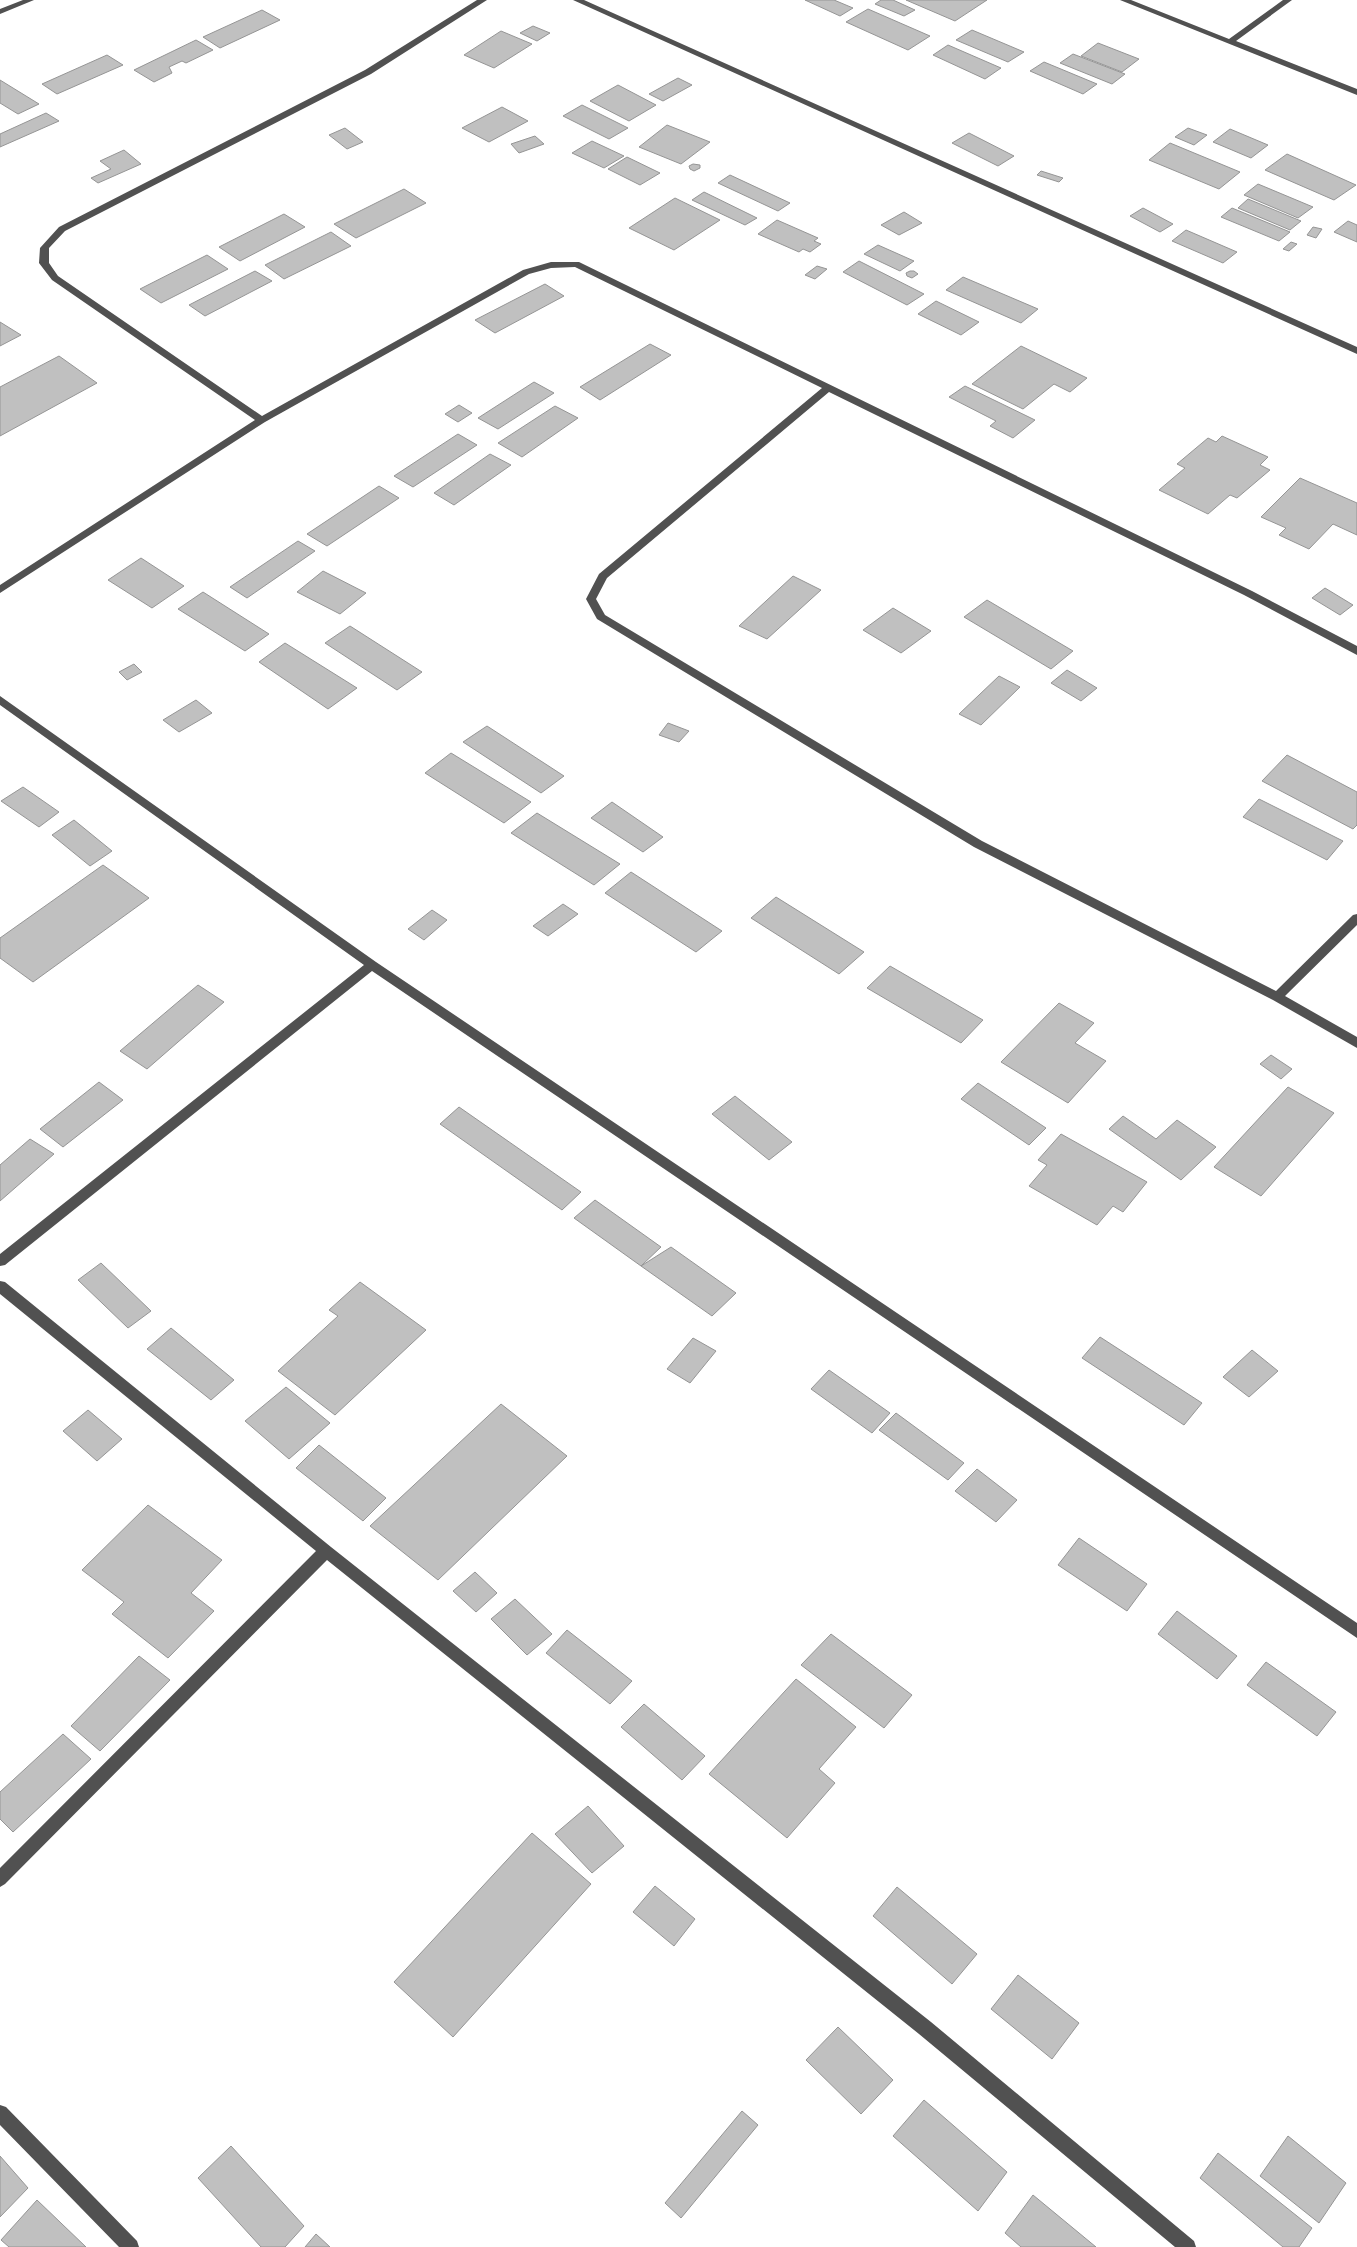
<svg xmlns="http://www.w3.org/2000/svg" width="1357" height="2247" viewBox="0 0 1357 2247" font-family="'Fira Sans Condensed',sans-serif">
	<rect width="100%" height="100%" fill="#fff"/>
	<path fill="#c0c0c0" stroke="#959595" d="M805 0H834L853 8 840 16Z
		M881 0H893L915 10 904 16 875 4Z
		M906 0H987L955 21Z
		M868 9 930 36 908 50 846 22Z
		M262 10 280 20 220 48 203 37Z
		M533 26 550 33 537 41 520 33Z
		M972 30 1024 52 1008 62 956 40Z
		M501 31 532 44 494 68 464 55Z
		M196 40 213 50 186 63 182 61 169 67 172 73 154 82 134 70Z
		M1098 43 1139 59 1122 72 1081 56Z
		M948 45 1001 68 985 79 933 55Z
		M1073 54 1125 74 1112 84 1060 63Z
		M107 55 123 65 57 94 42 84Z
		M1044 62 1097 84 1083 94 1030 71Z
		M678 78 692 85 663 101 649 94Z
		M0 80 39 104 18 114 0 103Z
		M618 85 656 105 629 121 590 101Z
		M582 105 628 128 609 139 563 116Z
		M502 107 528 121 489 142 462 128Z
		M46 113 59 121 0 147V134Z
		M667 125 710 142 681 164 639 147Z
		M345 128 363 142 347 149 329 135Z
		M1188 128 1207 135 1194 145 1175 137Z
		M1230 129 1268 145 1251 158 1213 142Z
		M969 133 1014 156 998 166 952 143Z
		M535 136 544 144 519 153 511 144Z
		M592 141 624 156 604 168 572 153Z
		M1170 143 1240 172 1219 189 1149 160Z
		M124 150 141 164 98 183 91 178 111 169 100 161Z
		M1287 154 1356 185 1334 200 1265 170Z
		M627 157 660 173 640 185 608 169Z
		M693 164 700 165V168L694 171 690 169 689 166Z
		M1041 171 1063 178 1059 182 1037 175Z
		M730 175 790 203 778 211 718 183Z
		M1258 184 1313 207 1298 218 1244 195Z
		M404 189 426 203 356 238 334 224Z
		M704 192 757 218 745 225 692 200Z
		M675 198 720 220 674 250 629 228Z
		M1248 199 1301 221 1290 230 1238 208Z
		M1143 208 1173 224 1160 232 1130 216Z
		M1232 208 1290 232 1279 241 1221 217Z
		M904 212 922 223 899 235 881 225Z
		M284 214 305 227 240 261 219 247Z
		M777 220 818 238 814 241 821 244 810 252 803 249 799 252 758 234Z
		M1348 221 1357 225V242L1334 232Z
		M1313 227 1322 229 1316 238 1307 235Z
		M1186 230 1237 252 1223 263 1172 241Z
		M331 232 351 246 284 279 265 265Z
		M1291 242 1297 244 1289 251 1283 249Z
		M878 245 914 261 900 271 864 254Z
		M207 255 228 269 161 303 140 289Z
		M859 261 924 294 907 305 843 272Z
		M817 266 827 269 815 279 805 275Z
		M255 271 272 281 205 316 189 305Z
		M910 271H914L918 274 912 278 907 276 906 273Z
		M963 277 1038 309 1021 323 946 290Z
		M545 284 564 296 495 333 475 320Z
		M936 301 979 322 961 335 918 314Z
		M0 322 21 335 0 346Z
		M650 344 671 355 600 400 580 387Z
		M1021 346 1087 378 1070 392 1054 384 1023 409 972 384Z
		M59 356 97 383 0 436V387Z
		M534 382 554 393 498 429 478 418Z
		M965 386 1035 420 1013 438 990 426 996 421 949 397Z
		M459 405 472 413 458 422 445 414Z
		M555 406 578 418 522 457 498 443Z
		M458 434 477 445 413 487 394 476Z
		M1222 436 1268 457 1260 465 1270 470 1237 498 1230 495 1208 514 1159 490 1185 468 1177 464 1208 438 1216 442Z
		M490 454 511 465 454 505 434 493Z
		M1300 478 1357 503V535L1333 524 1309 549 1279 535 1286 528 1261 517Z
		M379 486 399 498 327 546 307 534Z
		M298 541 315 551 247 598 230 587Z
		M141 558 184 586 152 608 108 580Z
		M323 571 366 593 340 614 297 592Z
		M793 576 821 590 767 639 739 626Z
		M1325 588 1353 605 1340 615 1312 598Z
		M203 592 269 634 245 651 178 609Z
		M987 600 1073 651 1051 669 964 617Z
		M893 608 931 631 901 653 863 630Z
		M350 626 422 672 397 690 325 643Z
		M285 643 357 688 328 709 259 662Z
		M134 664 142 672 127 680 119 672Z
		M1067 670 1097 688 1081 701 1051 683Z
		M999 676 1020 687 981 725 959 714Z
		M196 700 212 713 179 732 163 720Z
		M668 723 689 731 679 742 659 735Z
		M487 726 564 776 541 793 463 742Z
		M451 753 531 802 504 823 425 773Z
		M1287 755 1357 792V825L1353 829 1262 781Z
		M23 787 59 812 39 827 1 801Z
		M1259 799 1343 841 1327 860 1243 817Z
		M612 802 663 837 643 852 591 818Z
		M537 813 620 864 594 885 511 833Z
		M74 820 112 851 90 866 52 835Z
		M103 865 149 898 33 982 0 958V938Z
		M631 872 722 931 696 952 605 893Z
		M776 897 864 952 839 974 751 918Z
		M563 904 578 914 548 936 533 926Z
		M432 910 447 920 424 940 408 929Z
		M890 966 983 1020 961 1043 867 988Z
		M198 985 224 1002 147 1069 120 1051Z
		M1059 1003 1094 1023 1075 1043 1106 1061 1068 1103 1001 1062Z
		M1271 1055 1292 1069 1281 1079 1260 1064Z
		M99 1082 123 1100 63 1147 40 1129Z
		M978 1083 1046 1128 1029 1145 961 1099Z
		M1288 1087 1334 1113 1261 1196 1214 1167Z
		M735 1096 792 1142 769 1160 712 1114Z
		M459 1107 581 1192 562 1210 440 1124Z
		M1123 1116 1156 1139 1177 1120 1216 1147 1181 1180 1109 1129Z
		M1061 1134 1147 1182 1123 1212 1113 1206 1097 1225 1029 1186 1047 1165 1038 1160Z
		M30 1139 54 1154 0 1201V1165Z
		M595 1200 661 1247 641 1266 574 1218Z
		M671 1247 736 1293 712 1316 641 1266Z
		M101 1263 151 1311 128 1328 78 1280Z
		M360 1282 426 1330 335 1415 278 1371 338 1316 329 1310Z
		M171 1328 234 1380 211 1400 147 1349Z
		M1100 1337 1202 1403 1184 1425 1082 1358Z
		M693 1338 716 1351 690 1383 667 1369Z
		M1252 1350 1278 1371 1249 1397 1223 1377Z
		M829 1370 890 1413 872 1433 811 1389Z
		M286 1387 330 1423 289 1459 245 1421Z
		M501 1404 567 1456 438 1580 370 1526Z
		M88 1410 122 1439 97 1461 63 1431Z
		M896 1413 964 1463 948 1480 879 1430Z
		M319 1445 386 1498 363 1521 296 1468Z
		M977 1469 1017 1500 996 1522 955 1491Z
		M148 1505 222 1560 191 1593 214 1611 168 1658 112 1614 124 1602 82 1570Z
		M1079 1538 1147 1584 1127 1611 1058 1565Z
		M475 1572 497 1593 476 1612 453 1591Z
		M515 1599 552 1634 527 1655 491 1619Z
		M1177 1611 1237 1656 1217 1679 1158 1634Z
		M567 1630 632 1681 610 1704 546 1653Z
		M831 1634 912 1695 884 1728 801 1665Z
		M139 1656 170 1680 100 1751 71 1726Z
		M1266 1662 1336 1712 1317 1736 1247 1685Z
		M796 1679 856 1727 819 1769 835 1783 787 1838 709 1774Z
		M644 1704 705 1756 682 1780 621 1727Z
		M63 1734 91 1759 13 1832 0 1819V1792Z
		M588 1806 624 1846 592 1873 555 1834Z
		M532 1833 591 1884 453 2037 394 1982Z
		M655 1886 695 1919 674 1946 633 1912Z
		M897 1887 977 1954 952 1984 873 1916Z
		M1018 1975 1079 2023 1052 2059 991 2009Z
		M838 2027 893 2080 861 2114 806 2060Z
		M924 2100 1007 2172 978 2211 893 2136Z
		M742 2111 758 2125 681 2218 665 2203Z
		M1288 2136 1346 2183 1319 2223 1260 2176Z
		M231 2146 304 2226 285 2247H261L198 2178Z
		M1218 2153 1312 2228 1299 2247H1283L1200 2178Z
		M0 2156 28 2188 0 2217Z
		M1033 2195 1096 2247H1021L1005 2233Z
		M37 2200 86 2247H9L1 2240Z
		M316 2234 330 2247H305Z"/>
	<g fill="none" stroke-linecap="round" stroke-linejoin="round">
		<path fill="#515151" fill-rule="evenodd" d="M23 0H34L0 14V9Z
			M477 0H487L371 74 65 231 49 248V263L58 276 262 416 523 270 551 262H579L1252 591 1357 646V655L1244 595 829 392 607 578 596 599 605 615 982 841 1276 991 1353 915 1357 914V925L1285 996 1357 1037V1048L1273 1000 974 847 597 619 586 599 599 574 822 388 575 267 551 268 529 274 265 422 0 593V585L255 420 52 280 39 263 40 248 59 227 365 70Z
			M573 0H584L1357 347V354Z
			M1120 0H1131L1229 39 1283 0H1292L1236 41 1357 89V95Z
			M0 696 376 962 1357 1623V1638L372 971 5 1265 0 1266V1254L364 965 0 705Z
			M0 1281 5 1282 331 1547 931 2022 1194 2241 1196 2247H1175L919 2034 327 1560 5 1884 0 1887V1868L316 1551 0 1294Z
			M0 2105 6 2107 137 2241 139 2247H119L0 2125Z"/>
	</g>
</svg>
